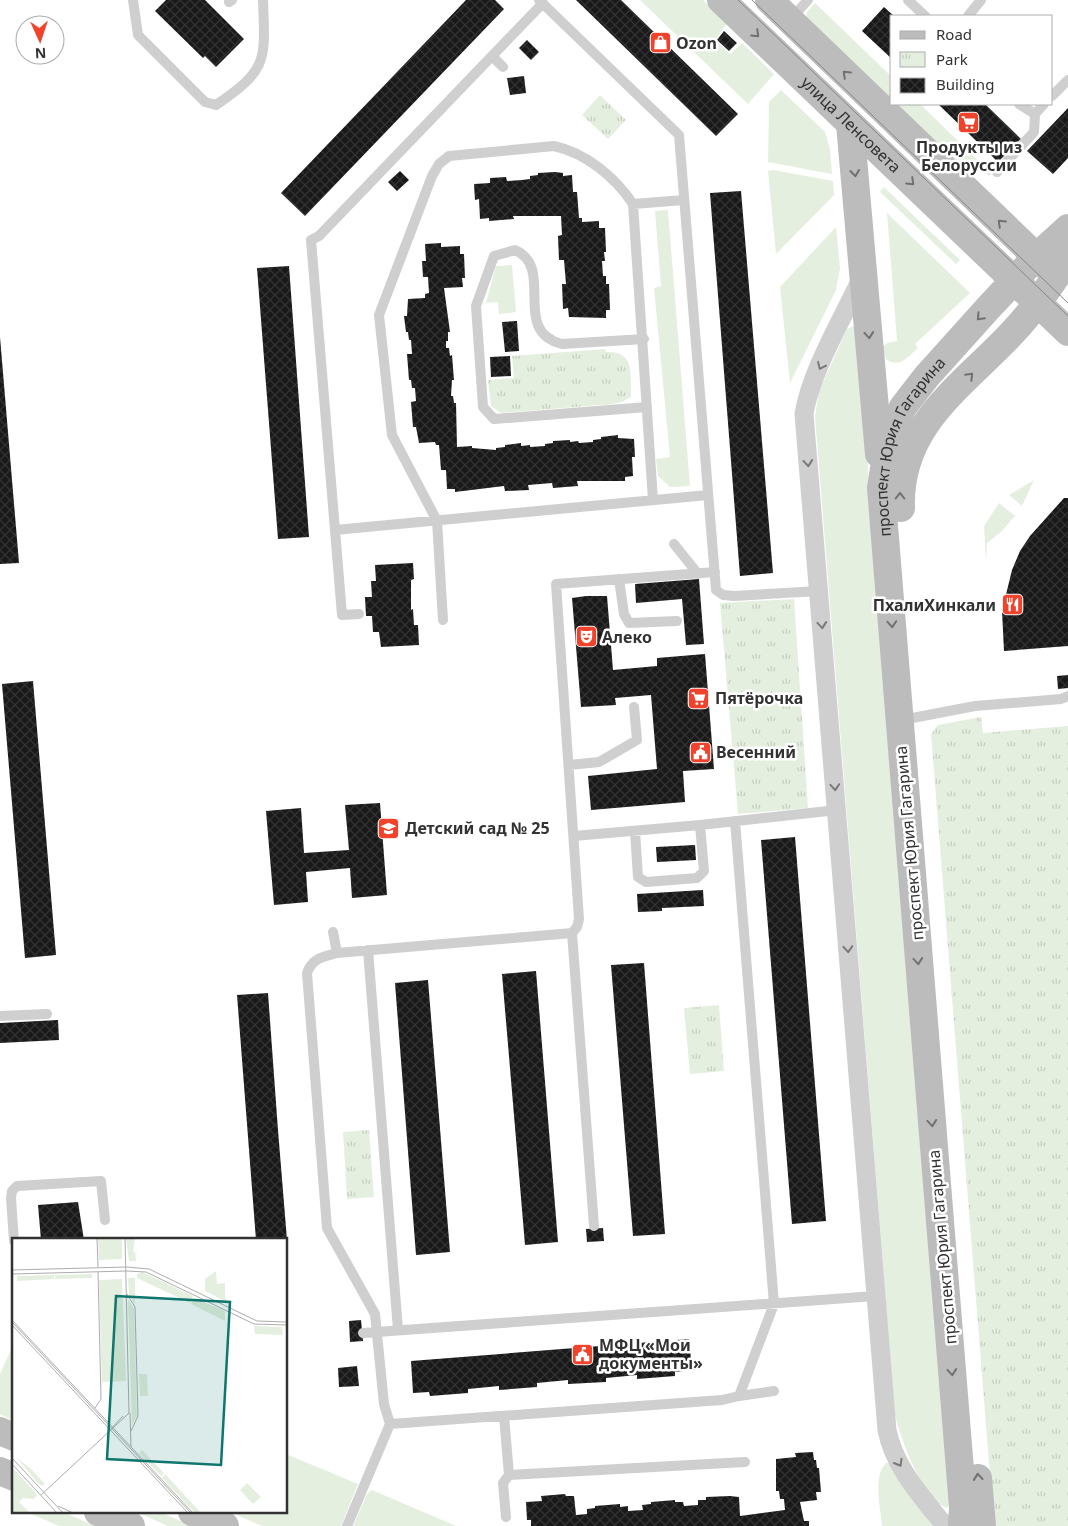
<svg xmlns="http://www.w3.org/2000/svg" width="1068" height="1526" viewBox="0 0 1068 1526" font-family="'Noto Sans',sans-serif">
	<defs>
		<pattern id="park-tufts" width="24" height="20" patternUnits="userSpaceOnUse" patternTransform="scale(1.25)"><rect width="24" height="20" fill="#e5efdf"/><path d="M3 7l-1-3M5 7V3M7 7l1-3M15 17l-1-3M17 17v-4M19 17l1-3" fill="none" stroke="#c5cdc0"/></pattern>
		<pattern id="building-cross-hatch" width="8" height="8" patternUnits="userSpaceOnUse" patternTransform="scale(1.25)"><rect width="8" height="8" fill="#191919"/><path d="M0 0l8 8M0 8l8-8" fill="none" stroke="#323232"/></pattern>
	</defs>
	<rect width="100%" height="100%" fill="#fff"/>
	<path fill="#e5efdf" d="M640 0H703L727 23 715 40 730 54 742 43 774 74 748 104Z
		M815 3 892 77V99L806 18 807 12Z
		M781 90 825 132 830 149 832 174 768 162 769 102Z
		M897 104H920L992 174 989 176 971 159 963 167Z
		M773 170 833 181 834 195 776 254 768 171Z
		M884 187 960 260 956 264 880 192Z
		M668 210 690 486 670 487 658 476 656 459 670 457 654 288 661 286 655 211Z
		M887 213 970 293 915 344 918 348C908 357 899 369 886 359L882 347 887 343 897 341Z
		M836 227 840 268 836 290 790 383 780 287Z
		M512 265 516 312 499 314 498 302 486 303 496 266Z
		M854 326 857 332 951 1503 947 1508C922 1499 901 1439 895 1415L815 417 819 391 847 329Z
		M1051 470 1034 480 1022 506 1009 495Z
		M999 503 1015 516 1001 532 987 543 986 563 984 526Z
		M14 1343V1421L0 1414V1374Z
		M286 1454 358 1484 341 1526H262L230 1512H286Z
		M886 1463H889L932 1526H882C881 1509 872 1477 886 1463Z
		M372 1490 456 1526H353L367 1494Z
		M27 1512H63L95 1526H59Z
		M136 1512H160L192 1526H168Z"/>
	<path fill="url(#park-tufts)" d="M600 95 626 120 608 139 582 115Z
		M605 349 606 352C636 351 630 374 631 397L622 402 612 404 501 413 491 406 488 380 514 378 512 356Z
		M794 599 808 808 738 814 720 603Z
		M981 717 983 733 1068 726V1526H994L931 734 938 725Z
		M719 1005 724 1071 690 1074 684 1008Z
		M369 1130 374 1197 347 1199 343 1132Z"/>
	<path fill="url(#building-cross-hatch)" d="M166 0H205L244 39 216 67 205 56 203 58 155 11Z
		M466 0H495L504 9 305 216 281 193Z
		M576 0H621L738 114 716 136Z
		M884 7 894 16H892V59L862 31Z
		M724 31 737 43 729 51 717 40Z
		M527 40 539 52 531 60 519 48Z
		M524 76 526 93 510 95 507 78Z
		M938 104H985L1021 139 998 162Z
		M1068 108V158L1053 174 1027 151Z
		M400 171 409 180 397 191 388 182Z
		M555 172 563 173V176L572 175 573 192H577L579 218H582V222L599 221V228H605L606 252H604L605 261H602L603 276H606V284H609L610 310H606V318L569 317 568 308 563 309 562 284H566L564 260H559L558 236 562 235 561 216H513L514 219 489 221V218L480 219 479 199 475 200 474 184 490 183V178L506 177 507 181 522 180 530 179V176L538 175V173Z
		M741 191 773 573 740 576 710 193Z
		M441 243V247L460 246V254H464L465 278H462L463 287 444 288 450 332H448V341H446V348H449L450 356 452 355 454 380H452L451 396H453L454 403H456L457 447 472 446V448L496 450V448L505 447V445L521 443V446L530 445V447L545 446V444L553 443V441L570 440V442L578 441 579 443 593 442V440L601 439V437L618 435V438L634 439 635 457H632L633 476 625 477V481H577L578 486 553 488 552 483 528 485 529 490 505 491 504 486 455 492V489H447L446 470H441L439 445H436L435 442 419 443 416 427H413L411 402 416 401 415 388H412L411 380H409L407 354H412L411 340H409L408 332H406L404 316H407L408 299 425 298V294L429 293 428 277H423L422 261H426L425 244Z
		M289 266 309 537 278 539 257 268Z
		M517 321 519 351 505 352 502 322Z
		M0 337 19 563 0 564Z
		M510 356 511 376 491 377 490 357Z
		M1064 498H1068V646L1004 651 1002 611 1012 570 1020 551 1030 536Z
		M413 563 414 579 411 580V610L413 609 414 625H418L419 645 381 647 379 632H373L372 616H366L365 597H372L371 581H376L375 565Z
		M699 579 704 644 686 645 682 599 636 603 635 584Z
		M586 596H607L613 670 657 666V658L705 654 714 769 683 771 685 802 591 810 588 776 657 769 651 695 615 698 616 705 581 707 572 598Z
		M1068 675V688L1058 689 1057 676Z
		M33 681 56 955 25 958 2 684Z
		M380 803 387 895 352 898 350 868 306 872 308 902 274 905 266 811 301 808 304 853 349 850 345 805Z
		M795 837 826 1221 792 1224 761 840Z
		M695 845 696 860 657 862 656 847Z
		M703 890 704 906 662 908V911L638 912 637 894Z
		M644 963 665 1234 633 1236 611 965Z
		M536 971 558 1242 525 1245 502 974Z
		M428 980 450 1252 416 1255 395 983Z
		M268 993 278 1130 287 1240H256L237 995Z
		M58 1020 59 1040 0 1043V1023Z
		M78 1202 84 1240H41L38 1205Z
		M603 1228 604 1241 587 1242 586 1229Z
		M361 1320 363 1341 350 1342 349 1321Z
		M689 1339 692 1370 675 1372V1376L637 1379V1375L606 1378V1382L568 1384V1380L537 1383V1387L499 1390V1386L468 1389V1393L430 1396 429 1392 413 1393 411 1361Z
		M357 1366 359 1386 339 1387 338 1368Z
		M813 1452 814 1460H816L817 1468H819L821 1492H816L817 1500 800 1502 804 1521H809V1526H531V1520H527L526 1502 542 1501 541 1496 565 1494 566 1496H574L576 1515 587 1514V1509L595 1508V1506L620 1504V1507L628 1506V1511L643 1510 642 1505 651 1504V1502L675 1500V1502H683L684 1506 698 1505V1500H706V1497L730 1496 739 1497 740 1516 785 1510 784 1499H780L779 1491H776V1459L796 1457 795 1453Z"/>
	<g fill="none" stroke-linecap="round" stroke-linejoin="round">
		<path stroke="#cfcfcf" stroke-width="10" d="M133 0 138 35 205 102 216 105C269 69 265 60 263 0
			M539 0 679 135 716 590 723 595 734 596 819 591
			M908 0 925 16
			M229 2 232 0
			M543 3 319 236 311 240 335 530 708 495
			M968 16 981 0
			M790 20 808 0
			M492 56 503 67
			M1052 96 1068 80
			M1019 104 1035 114 1044 104
			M997 172 1034 132 1035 114
			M644 339 562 344C510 331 556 268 515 250L494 256 476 306 483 407 494 419 647 407
			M653 500 633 204 684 200
			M335 530 342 615 359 614
			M674 544 698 574
			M619 579 624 614 629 623 677 621
			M443 620 437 521 392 435 379 315 432 176 439 164 449 156 554 146C586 153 615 177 633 204
			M902 720 975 706 1061 699 1068 696
			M569 765 599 762 637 740 634 707
			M635 831 638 877 646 882 697 878 704 871 700 825
			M574 836 700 825 837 810
			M333 932 337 953
			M572 933 594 1226
			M368 950 398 1330
			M0 1016 47 1014
			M14 1241 11 1198 12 1191 17 1186 101 1181 105 1220
			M363 1333 875 1296
			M739 1396 774 1391
			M504 1416 509 1475
			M390 1424 722 1400 739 1396 774 1304 735 821
			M506 1517 503 1483 509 1475 745 1462
			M347 1526 390 1424 384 1404 375 1314 327 1228 307 973C312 958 323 957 337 953L572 933 577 927 579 919 556 584 715 572"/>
		<path stroke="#cfcfcf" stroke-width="19" d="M862 277C843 318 811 371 804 414L887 1430C894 1467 922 1497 945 1526"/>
		<g stroke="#bcbcbc" stroke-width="28">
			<path id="s1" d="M721 0 1068 332"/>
			<path d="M769 0 1049 269"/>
			<path d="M850 124 879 454"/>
			<path d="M901 508C898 425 963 386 1013 332 1034 310 1051 284 1068 259"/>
			<path d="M0 1431 14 1437"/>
			<path d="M0 1471 14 1477"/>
			<path d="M978 1478 982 1526"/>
			<path d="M98 1512 131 1526"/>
			<path d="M192 1512 225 1526"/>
			<path id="s2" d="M962 1526 963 1507 881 488 889 437 903 407 927 376 990 306 1036 257 1068 228"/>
		</g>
		<path stroke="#878787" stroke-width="1" d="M738 0 1068 316
			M752 0 1068 303"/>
	</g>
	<defs><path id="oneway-chevron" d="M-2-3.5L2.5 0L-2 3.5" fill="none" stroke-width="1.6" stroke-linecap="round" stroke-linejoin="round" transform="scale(1.25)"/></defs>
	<g stroke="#707070">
		<use href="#oneway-chevron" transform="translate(756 34) rotate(44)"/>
		<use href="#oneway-chevron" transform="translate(846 74) rotate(-136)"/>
		<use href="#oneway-chevron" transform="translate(855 173) rotate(84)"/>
		<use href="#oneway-chevron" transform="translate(911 182) rotate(44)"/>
		<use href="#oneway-chevron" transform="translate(1001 223) rotate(-136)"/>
		<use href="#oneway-chevron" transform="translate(980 317) rotate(133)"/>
		<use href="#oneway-chevron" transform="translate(869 335) rotate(85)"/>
		<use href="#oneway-chevron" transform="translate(970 376) rotate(-45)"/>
		<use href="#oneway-chevron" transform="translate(900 496) rotate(-90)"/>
		<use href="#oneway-chevron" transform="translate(892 624) rotate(86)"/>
		<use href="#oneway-chevron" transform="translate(918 961) rotate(85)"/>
		<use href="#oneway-chevron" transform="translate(932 1123) rotate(85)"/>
		<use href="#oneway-chevron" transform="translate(952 1372) rotate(85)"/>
		<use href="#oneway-chevron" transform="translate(978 1477) rotate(-95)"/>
	</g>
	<g stroke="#797979">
		<use href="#oneway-chevron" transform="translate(821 366) rotate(115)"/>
		<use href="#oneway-chevron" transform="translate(808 463) rotate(85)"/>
		<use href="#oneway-chevron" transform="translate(822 625) rotate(85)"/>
		<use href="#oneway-chevron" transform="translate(835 787) rotate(86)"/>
		<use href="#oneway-chevron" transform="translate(848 949) rotate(86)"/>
		<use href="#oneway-chevron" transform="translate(899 1463) rotate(60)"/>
	</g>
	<defs>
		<symbol id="shop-square" viewBox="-11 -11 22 22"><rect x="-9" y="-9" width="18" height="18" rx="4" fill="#f1432b" stroke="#fff"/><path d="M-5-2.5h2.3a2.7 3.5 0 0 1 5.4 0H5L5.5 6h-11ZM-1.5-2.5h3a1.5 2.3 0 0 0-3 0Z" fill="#fff"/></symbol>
		<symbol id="supermarket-square" viewBox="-11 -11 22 22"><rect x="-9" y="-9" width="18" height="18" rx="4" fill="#f1432b" stroke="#fff"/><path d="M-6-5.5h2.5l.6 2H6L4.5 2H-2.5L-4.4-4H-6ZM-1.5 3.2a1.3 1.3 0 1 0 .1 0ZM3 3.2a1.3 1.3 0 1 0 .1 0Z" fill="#fff"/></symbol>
		<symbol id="restaurant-square" viewBox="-11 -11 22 22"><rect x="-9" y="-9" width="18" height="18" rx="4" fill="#f1432b" stroke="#fff"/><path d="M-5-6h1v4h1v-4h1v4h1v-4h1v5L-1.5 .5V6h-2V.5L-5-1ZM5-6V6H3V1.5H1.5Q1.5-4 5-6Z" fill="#fff"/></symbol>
		<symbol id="theatre-square" viewBox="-11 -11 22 22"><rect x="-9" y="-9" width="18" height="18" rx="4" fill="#f1432b" stroke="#fff"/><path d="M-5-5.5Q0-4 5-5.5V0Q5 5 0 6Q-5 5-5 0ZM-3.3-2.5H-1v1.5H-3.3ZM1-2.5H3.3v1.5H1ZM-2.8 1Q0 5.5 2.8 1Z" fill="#fff"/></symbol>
		<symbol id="civic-square" viewBox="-11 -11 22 22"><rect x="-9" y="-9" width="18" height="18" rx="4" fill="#f1432b" stroke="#fff"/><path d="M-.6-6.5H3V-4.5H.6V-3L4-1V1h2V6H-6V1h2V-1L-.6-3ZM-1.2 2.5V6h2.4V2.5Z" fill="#fff"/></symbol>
		<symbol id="school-square" viewBox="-11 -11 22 22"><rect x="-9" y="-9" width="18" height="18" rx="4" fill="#f1432b" stroke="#fff"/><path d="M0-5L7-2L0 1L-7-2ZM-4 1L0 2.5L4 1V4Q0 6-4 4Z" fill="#fff"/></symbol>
	</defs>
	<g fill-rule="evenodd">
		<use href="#shop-square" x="648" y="30" width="25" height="25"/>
		<use href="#supermarket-square" x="956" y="110" width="25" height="25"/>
		<use href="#restaurant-square" x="1000" y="592" width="25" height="25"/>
		<use href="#theatre-square" x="574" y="624" width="25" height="25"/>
		<use href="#supermarket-square" x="686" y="686" width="25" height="25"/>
		<use href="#civic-square" x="688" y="740" width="25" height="25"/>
		<use href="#school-square" x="376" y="816" width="25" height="25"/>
		<use href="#civic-square" x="570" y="1342" width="25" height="25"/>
	</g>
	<g text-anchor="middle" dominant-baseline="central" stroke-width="5" stroke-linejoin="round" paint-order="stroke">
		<g font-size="16" font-weight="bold" fill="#323232" stroke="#fff" text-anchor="start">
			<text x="676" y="43">Ozon</text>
			<text x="969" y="147" text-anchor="middle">Продукты из<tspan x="969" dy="18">Белоруссии</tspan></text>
			<text x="996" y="605" text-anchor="end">ПхалиХинкали</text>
			<text x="602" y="637">Алеко</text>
			<text x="715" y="698">Пятёрочка</text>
			<text x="716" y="752">Весенний</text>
			<text x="405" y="828">Детский сад № 25</text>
			<text x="599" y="1345">МФЦ «Мои<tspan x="599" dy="18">документы»</tspan></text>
		</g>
		<g font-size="16" fill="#323232" stroke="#fff">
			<text stroke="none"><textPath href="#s1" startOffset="180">улица Ленсовета</textPath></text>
			<text stroke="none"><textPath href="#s2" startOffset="1090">проспект Юрия Гагарина</textPath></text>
			<text transform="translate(909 843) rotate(-95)">проспект Юрия Гагарина</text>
			<text transform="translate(942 1247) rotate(-95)">проспект Юрия Гагарина</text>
		</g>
	</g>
	<g transform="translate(12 1238)">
		<rect width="275" height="275" fill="#fff"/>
		<path d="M123 0 121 15 123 13 124 23H117L114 1ZM204 33 205 46 213 45V60L219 66 193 53V41ZM130 34 181 58 178 65 125 40V36ZM116 40H123V66L117 56ZM182 60 213 73V83L179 66ZM116 61 122 71 125 178 120 187ZM242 88 270 89 271 97 243 96ZM130 212 152 235 149 238 127 215ZM4 219 19 231 33 246 30 248 24 243ZM153 236 189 275H183L150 240ZM235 245 249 259 241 266 228 252Z" fill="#e5efdf"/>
		<path d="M86 0H110V21L87 22ZM80 36V40L43 41V37ZM42 37V41L5 43V38ZM110 41 114 143 91 144 90 150 87 42ZM127 136H135L136 158H128ZM0 229 23 254 25 258 21 261 11 260 7 264 18 275H0Z" fill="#e5efdf"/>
		<path fill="none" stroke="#adadad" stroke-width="1" d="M85 0 86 29M115 29 137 31 245 83 275 84M0 32 115 29M115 33 134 34 242 86 275 87M0 36 115 33M115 56 123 69 126 178 119 193M0 82 181 275M0 84 179 275M0 87 176 275M83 170 89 161 86 34M118 175 119 209M96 194 111 178M0 220 51 275M0 226 45 275M29 257 117 175 113 0M46 268 61 275"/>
		<path fill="#0f766e" fill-opacity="0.15" stroke="#0f766e" stroke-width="2.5" d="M104 58 218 64 209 227 95 221Z"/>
		<rect width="275" height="275" fill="none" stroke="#323232" stroke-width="2.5"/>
	</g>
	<rect x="890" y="15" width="162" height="90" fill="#ffffff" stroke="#adadad"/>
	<rect x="900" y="31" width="25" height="8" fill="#bcbcbc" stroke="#adadad"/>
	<text x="936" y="40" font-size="15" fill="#323232">Road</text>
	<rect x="900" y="52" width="25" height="15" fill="url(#park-tufts)" stroke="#adadad"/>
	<text x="936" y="65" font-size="15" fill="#323232">Park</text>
	<rect x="900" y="78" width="25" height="15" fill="url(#building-cross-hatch)" stroke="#adadad"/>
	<text x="936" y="90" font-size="15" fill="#323232">Building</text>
	<g transform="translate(40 40) rotate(177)"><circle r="24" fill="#ffffff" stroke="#adadad"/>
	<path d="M0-4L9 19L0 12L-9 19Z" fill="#f1432b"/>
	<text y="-8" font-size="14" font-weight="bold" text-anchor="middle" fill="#323232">N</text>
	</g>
</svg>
